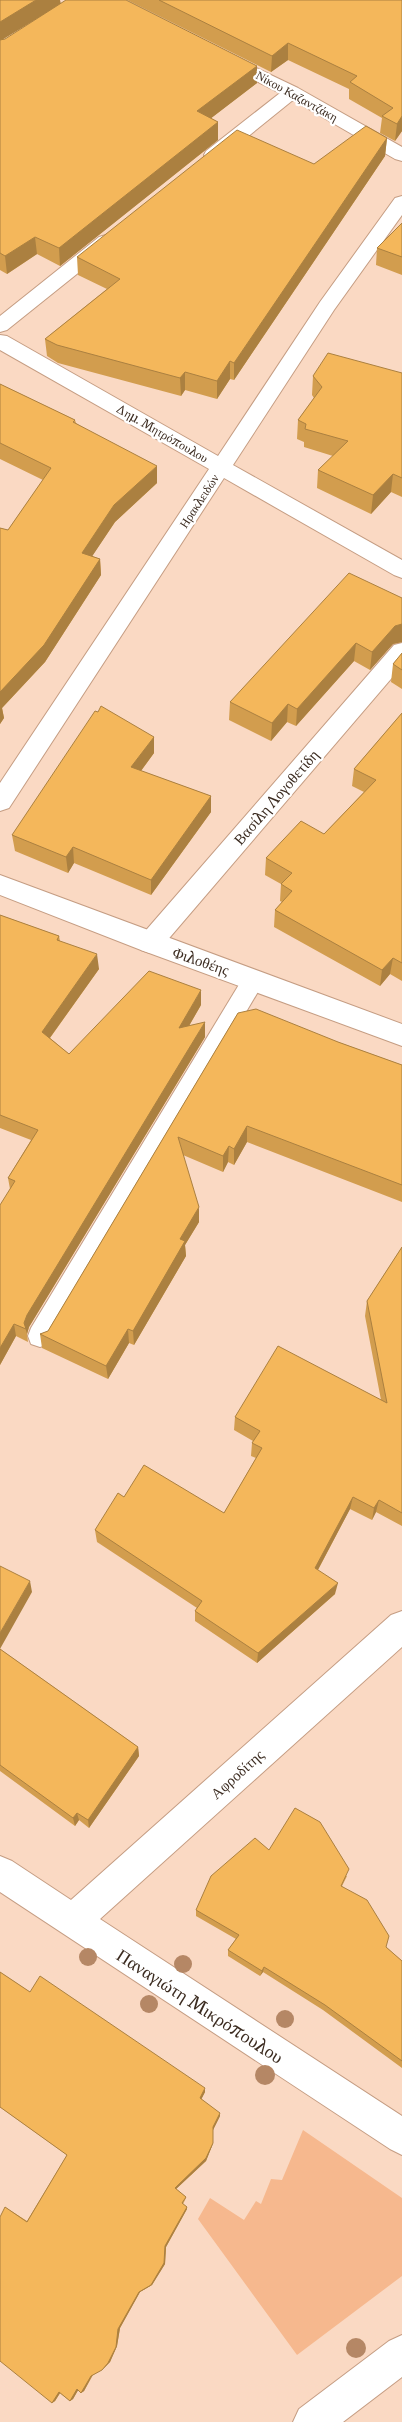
<svg xmlns="http://www.w3.org/2000/svg" width="402" height="2422" viewBox="0 0 402 2422" font-family="Merriweather,serif">
	<rect width="100%" height="100%" fill="#fad9c3"/>
	<path fill="#f6b88e" d="M303 2130 402 2198V2276L297 2355 198 2219 210 2198 244 2220 256 2201 261 2204 271 2179 282 2180Z"/>
	<g fill="none" stroke-linecap="round" stroke-linejoin="round">
		<defs>
			<path id="lane" d="M254 970 262 973 265 979 262 985 49 1344 40 1347 31 1344 28 1336 31 1328 246 973Z"/>
			<path id="street" d="M223 52 298 88 402 147V161L395 159 293 100 220 159H206L204 155 206 151 280 93 217 61 214 57 217 53Z
				M402 196V215L334 310 233 465 402 560V578L394 575 224 478 9 808 0 811V783L209 469 0 350V335L7 336 218 456 320 302 395 198Z
				M106 235 113 237 116 241 113 245 7 330 0 332V316L99 237Z
				M402 643V666L159 950 150 953 141 950 137 943 141 936 394 645Z
				M402 1611V1647L100 1919 402 2116V2155L390 2149 0 1892V1856L12 1861 71 1900 391 1615Z
				M402 2335V2377L343 2422H293L299 2409 389 2341Z"/>
			<path id="secondary" d="M0 875 402 1024V1046L141 950 0 895Z"/>
		</defs>
		<use href="#lane" stroke="#c59d83" stroke-width="2"/>
		<use href="#street" stroke="#c59d83" stroke-width="2"/>
		<use href="#secondary" stroke="#c59d83" stroke-width="2"/>
		<use href="#lane" fill="#fff" fill-rule="evenodd"/>
		<use href="#street" fill="#fff" fill-rule="evenodd"/>
		<use href="#secondary" fill="#fff" fill-rule="evenodd"/>
	</g>
	<g fill="#b58765">
		<circle cx="88" cy="1957" r="9"/>
		<circle cx="183" cy="1964" r="9"/>
		<circle cx="149" cy="2004" r="9"/>
		<circle cx="285" cy="2019" r="9"/>
		<circle cx="265" cy="2075" r="10"/>
		<circle cx="356" cy="2348" r="10"/>
	</g>
	<path fill="#d29d4e" d="M0 0 61 4 3 39 257 66V83L211 118 218 122V140L60 266 37 254 7 274 0 270Z
		M127 0H402V131L395 141 380 133 382 118 349 99V89L288 60 271 72Z
		M387 138 385 156 234 380 230 379 217 399 185 390 181 396 58 363 47 356 45 339 107 289 78 275 77 257 314 164Z
		M402 223V275L376 265 377 248Z
		M402 373V497L391 492 371 514 317 488 318 470 333 456 304 447V442L297 439 298 420 314 398 312 395 313 376Z
		M0 384 75 420 76 423 157 483 115 522 92 556 100 559 101 575 45 662 2 708 4 718 0 724V528L8 530 43 480 0 459Z
		M402 598V642L393 644 370 670 354 661 296 726 287 722 271 741 229 720 230 702Z
		M402 653V689L391 682 393 664Z
		M402 713V981L390 974 380 986 274 927 275 910 282 902 280 901 281 884 265 875 266 858 324 834 364 792 352 786 354 769Z
		M154 737V753L141 771 211 796V812L151 895 74 863 68 873 15 851 12 835Z
		M0 915 59 936 60 941 99 969 50 1038 69 1054 201 1005 189 1026 205 1037 29 1327 27 1334 28 1342 16 1336 0 1365 10 1189 8 1178 31 1140 0 1128Z
		M238 1013 338 1042 402 1065V1202L247 1142 234 1165 228 1162 223 1172 183 1155 199 1222 185 1245 186 1256 134 1345 129 1343 108 1379 42 1348 40 1334 48 1331Z
		M402 1247V1526L376 1512 372 1520 350 1509 318 1570 335 1594 257 1663 195 1621V1611L197 1608 97 1542 95 1530 124 1497 224 1513 256 1458 251 1456 252 1443 253 1441 234 1430 235 1417 381 1400 365 1316 367 1301Z
		M0 1649 138 1747 139 1756 89 1828 79 1820 75 1826 0 1771Z
		M269 1850 347 1876 342 1886 386 1947 402 1961V2068L323 2010 263 1972 260 1976 228 1956V1950L236 1939 196 1916V1910Z
		M0 1972 30 1992 205 2092 201 2099 220 2116 213 2130 212 2146 206 2161 176 2189 186 2197V2198L183 2204 187 2207V2209L166 2247 165 2264 152 2285 140 2292 120 2328 117 2346 110 2362 104 2368 93 2375 84 2391 81 2393 78 2390 73 2399 70 2401 60 2393 55 2401 52 2403 5 2207 27 2221 67 2155 0 2107Z"/>
	<path fill="#ab8040" d="M36 0H60L61 4 0 41V22Z
		M288 43V60L271 72 272 56Z
		M257 66V83L197 129V111Z
		M402 116V131L395 141 397 124Z
		M218 122V140L60 266 59 248Z
		M387 138 385 156 234 380V363Z
		M35 237 37 254 7 274 5 256Z
		M230 361V379L217 399V381Z
		M185 372V390L181 396 180 378Z
		M157 466V483L115 522 83 570 82 553 114 505Z
		M393 474 391 492 371 514 373 495Z
		M100 559 101 575 45 662 2 708 4 718 0 724V692Z
		M402 624V642L393 644 370 670 372 652 395 626Z
		M356 643 354 661 296 726 297 709Z
		M288 704 287 722 271 741 272 723Z
		M154 737V753L132 783 131 767Z
		M211 796V812L151 895V880Z
		M73 847 74 863 68 873 66 857Z
		M97 954 99 969 44 1046 42 1032Z
		M393 958 390 974 380 986 382 970Z
		M201 990V1005L179 1043V1028Z
		M205 1022V1037L29 1327 27 1334 24 1323 27 1315Z
		M247 1126V1142L234 1165V1149Z
		M229 1146 228 1162 223 1172V1156Z
		M199 1207V1222L185 1245 186 1256 134 1345 133 1331 180 1239Z
		M14 1324 16 1336 0 1365V1348Z
		M128 1329 129 1343 108 1379 106 1366Z
		M353 1497 350 1509 313 1579 315 1568Z
		M379 1500 376 1512 372 1520 374 1508Z
		M30 1581 32 1592 0 1649V1633Z
		M338 1583 335 1594 257 1663 258 1653Z
		M138 1747 139 1756 89 1828 88 1820Z
		M77 1813 79 1820 75 1826 73 1818Z
		M264 1967 263 1972 260 1976 262 1971Z
		M205 2088V2092L200 2102V2098Z
		M220 2113V2116L213 2130V2127Z
		M213 2143 212 2146 206 2161 175 2190V2188Z
		M187 2207V2209L166 2247 165 2264 152 2285 140 2292 120 2328 117 2346 110 2362 102 2370 118 2329Z
		M93 2374 84 2391 81 2393 91 2376Z
		M80 2387 73 2399 70 2401 77 2389Z
		M62 2390 55 2401 52 2403 59 2392Z"/>
	<path fill="#f4b75b" stroke="#ab8040" d="M0 0H36L0 22Z
		M66 0H126L257 66 197 111 218 122 59 248 35 237 5 256 0 253V40L5 39Z
		M159 0H402V116L397 124 382 116 393 108 350 82 357 76 288 43 272 56Z
		M366 126 387 138 234 363 230 361 217 381 185 372 180 378 57 345 45 339 120 279 77 257 237 130 314 164Z
		M402 223V257L377 248Z
		M328 353 402 373V478L393 474 373 495 318 470 348 441 305 429 306 424 298 420 322 387 313 376Z
		M0 384 75 420 73 422 157 466 114 505 82 553 100 559 44 645 0 692V528L8 530 51 468 0 443Z
		M349 573 402 598V624L395 626 372 652 356 643 297 709 288 704 272 723 230 702Z
		M402 653V670L393 664Z
		M101 706 154 737 131 767 211 796 151 880 73 847 66 857 12 835 95 711 98 712Z
		M402 713V963L393 958 382 970 275 910 292 891 281 884 292 873 266 858 301 821 324 834 376 780 354 769Z
		M0 915 59 936 57 940 97 954 42 1032 69 1054 149 971 201 990 179 1028 205 1022 27 1315 24 1323 26 1329 14 1324 0 1348V1205L15 1181 8 1178 38 1130 0 1115Z
		M256 1009 338 1042 402 1065V1185L247 1126 234 1149 229 1146 223 1156 178 1137 199 1207 180 1239 185 1241 133 1331 128 1329 106 1366 40 1334 48 1331 238 1013Z
		M402 1247V1513L379 1500 374 1508 353 1497 315 1568 338 1583 258 1653 195 1611 202 1601 95 1530 118 1493 124 1497 144 1465 224 1513 262 1448 252 1443 260 1431 235 1417 278 1346 387 1403 367 1301Z
		M0 1566 30 1581 0 1633Z
		M0 1649 138 1747 88 1820 77 1813 73 1818 0 1765Z
		M295 1808 320 1822 349 1869 341 1886 367 1900 389 1936 386 1947 402 1961V2061L325 2005 264 1967 262 1971 228 1950 239 1935 196 1910 211 1876 255 1838 269 1850Z
		M0 1972 30 1992 40 1976 205 2088 200 2098 220 2113 213 2127V2143L206 2158 175 2188 186 2197 182 2203 187 2207 165 2246 164 2263 151 2285 139 2292 118 2329 116 2347 108 2363 102 2370 91 2376 81 2393 77 2389 70 2401 59 2392 52 2403 0 2361V2217L5 2207 27 2222 67 2155 0 2107Z"/>
	<g text-anchor="middle" dominant-baseline="central" stroke-width="4.5" stroke-linejoin="round" paint-order="stroke">
		<g font-size="12" fill="#3c2c21" stroke="#fff">
			<text transform="translate(297 96) rotate(29)">Νίκου Καζαντζάκη</text>
			<text transform="translate(162 433) rotate(30)">Δημ. Μητρόπουλου</text>
			<text transform="translate(199 501) rotate(-57)">Ηρακλειδών</text>
		</g>
		<g font-size="15" fill="#3c2c21" stroke="#fff">
			<text transform="translate(276 797) rotate(-49)">Βασίλη Λογοθετίδη</text>
			<text transform="translate(201 961) rotate(19)">Φιλοθέης</text>
			<text transform="translate(237 1774) rotate(-42)">Αφροδίτης</text>
		</g>
		<g font-size="18" fill="#3c2c21" stroke="#fff">
			<text transform="translate(200 2006) rotate(33)">Παναγιώτη Μικρόπουλου</text>
		</g>
	</g>
</svg>
